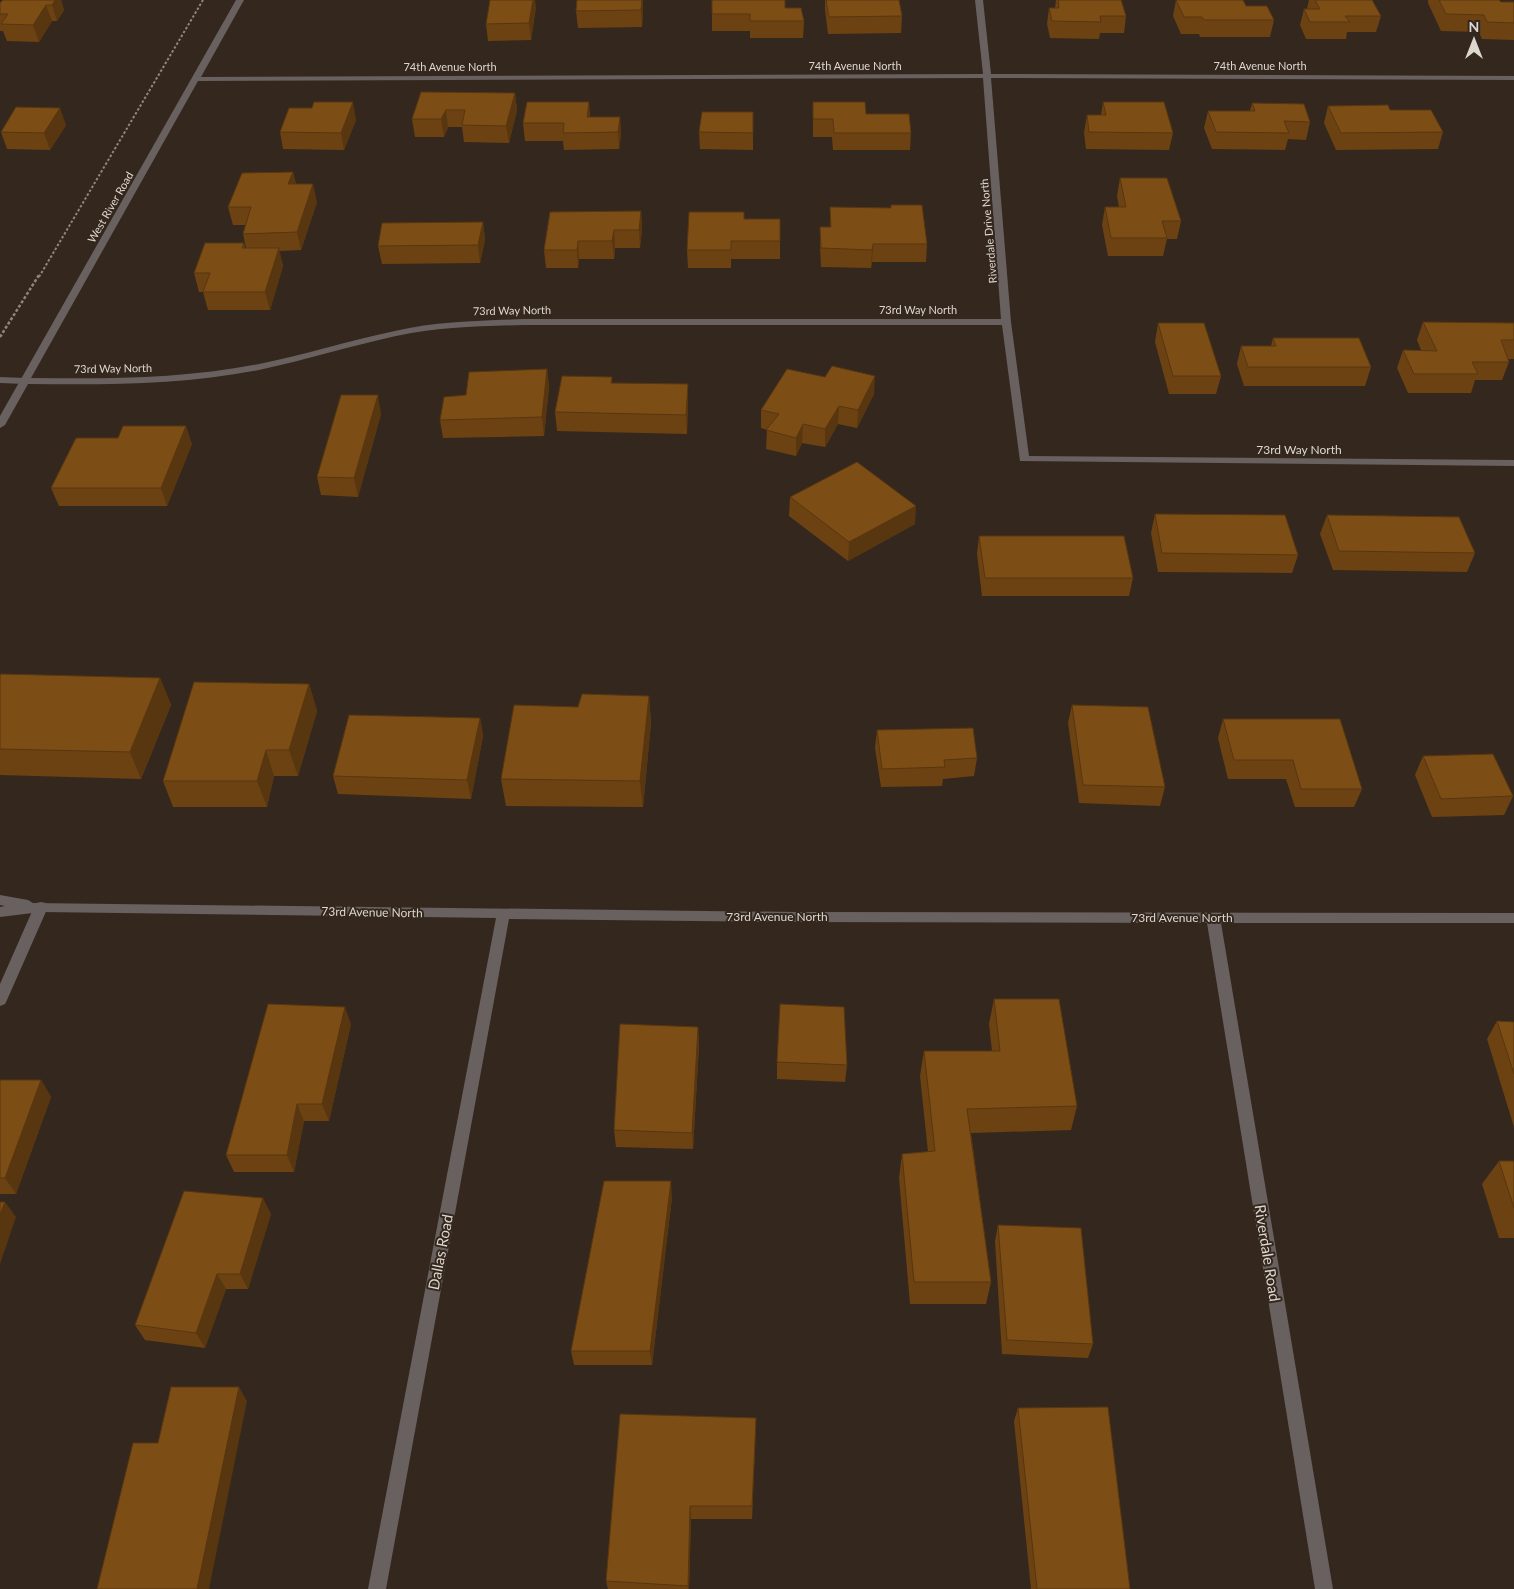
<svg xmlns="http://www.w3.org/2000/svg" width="1514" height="1589" viewBox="0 0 1514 1589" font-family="Lato,sans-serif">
	<rect width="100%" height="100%" fill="#34281e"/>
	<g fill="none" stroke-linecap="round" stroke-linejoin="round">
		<path stroke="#8f867d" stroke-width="2" stroke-dasharray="2.5 2" stroke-linecap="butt" d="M39 277 203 0"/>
		<path stroke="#8f867d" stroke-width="2.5" stroke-dasharray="3 2" stroke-linecap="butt" d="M0 337 39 275"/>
		<path fill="#696060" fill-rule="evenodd" d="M0 377 25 378 30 381 25 384 0 383Z
			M41 902 46 903 48 907 7 1000 5 1004 0 1006V984L34 907 36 903Z"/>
		<path fill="#696060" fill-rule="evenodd" d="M236 0H244L201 77 983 74 975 0H983L991 74 1514 76V80L991 78 1011 322 1029 456 1514 460V466L1020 461 1002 325H524C481 326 438 327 396 336 350 346 305 360 259 370 183 385 105 385 28 384L5 425 0 428V416ZM983 78 1001 319H524C481 321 438 321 395 331 350 340 305 355 259 364 184 379 107 379 31 378L198 81Z
			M0 895 28 900 33 903 795 912 1514 913V923H1221L1333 1589H1315L1207 923 795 922 509 919 386 1589H368L496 918 41 912 0 917V907L5 906 0 905Z"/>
	</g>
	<path fill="#6c4213" d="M61 0 64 10 57 21H52L39 42 7 41 3 31H0V3Z
		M577 0 643 10 642 27 578 28 576 11Z
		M825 0H899L902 16 901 33 828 34 825 9Z
		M1056 0H1121L1126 16 1124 33H1100L1099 39 1050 38 1047 24 1049 8H1055Z
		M1176 0H1243L1246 6 1274 20 1270 37H1200L1199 34H1181L1173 16Z
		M1309 0H1372L1381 16 1376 32H1347L1346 39H1306L1300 25 1304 9H1307Z
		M1428 0H1499L1501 2H1514V40L1482 39 1479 32 1441 31 1428 3Z
		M536 7 531 40 488 41 486 24Z
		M785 8 804 21 803 38H750V31H712V14Z
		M421 92 515 93 517 110 509 143 464 142 462 127H448L444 137H415L412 119Z
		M589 102 590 117H620L621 135 619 149 564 150 563 141H525L523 123Z
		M813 102 866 114 911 133 910 150H833L832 137H813Z
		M1103 102 1173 133 1169 150 1086 149 1084 133 1087 115H1101Z
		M1252 103 1310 122 1306 140 1288 139 1285 150 1212 149 1204 128 1208 111H1250Z
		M1328 106 1390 110 1443 132 1438 149 1336 150 1324 123Z
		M753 112V150L700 149 699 132Z
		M356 120 344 150 283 149 280 132Z
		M66 125 50 150 7 149 1 132Z
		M293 172 296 184 317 202 301 250 279 251 283 266 270 310H208L203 292H199L194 273 244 243 245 248H246L243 234 245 225H233L228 207Z
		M1120 178 1181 221 1177 239H1167L1163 256H1108L1102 225 1105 207H1119L1117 196Z
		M891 205 927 244 926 262H872L871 268 821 267 820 245V227H830V207L891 208Z
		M641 211 642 229 640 248H615L614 259H579L578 268H546L544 250Z
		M744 219 780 241V259H731V268H688L687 250Z
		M483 222 485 240 480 263 382 264 378 246Z
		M1423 322 1514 323V359H1508L1509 362 1502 380H1475L1471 393H1408L1397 368 1403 350H1421L1417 340Z
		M1158 323 1221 376 1216 394H1169L1155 342Z
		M1273 338 1371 367 1365 386H1244L1237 364 1241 346H1271Z
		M547 369 549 387 544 436 443 438 440 420 466 395Z
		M612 377V383L688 403 687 434 557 431 555 412Z
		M874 394 857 428 838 424 825 447 802 443 796 456 766 449 767 430 761 428V410Z
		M381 414 358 497 321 495 317 477Z
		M118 438 192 444 167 506H59L51 488Z
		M790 497 915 524 848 561 789 516Z
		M1155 514 1298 555 1292 573 1158 572 1151 533Z
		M1327 515 1475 553 1467 572 1333 570 1320 534Z
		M979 536 1133 578 1129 596H982L977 554Z
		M0 675 160 678 171 705 141 779 0 775Z
		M309 684 317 711 298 776H274L267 807H173L163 781Z
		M649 696 651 723 643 807 506 806 501 779 578 707Z
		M1072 705 1165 787 1160 806 1079 803 1068 723Z
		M480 718 483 736 471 799 338 794 333 776Z
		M1223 719 1362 789 1354 807H1295L1286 779H1228L1218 738Z
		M877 730 977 758 974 776 943 779 942 786 881 787 875 748Z
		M1423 756 1513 796 1504 815 1432 817 1415 775Z
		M994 999 1077 1106 1071 1130 971 1133 991 1282 986 1304H910L899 1178 902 1154 928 1152 920 1076 924 1051H992L989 1024Z
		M1497 1021 1514 1022V1127L1487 1039Z
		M351 1024 329 1121H304L294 1172H234L226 1155Z
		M698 1027 699 1045 693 1149 616 1147 614 1130Z
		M777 1062 847 1065 845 1082 777 1079Z
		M0 1080H41L51 1097 16 1194H0Z
		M1499 1161H1514V1238H1499L1482 1184Z
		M672 1197 652 1365H574L571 1351Z
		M271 1214 248 1289H226L205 1348 145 1340 135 1325Z
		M998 1225 1093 1344 1088 1358 1002 1354 995 1241Z
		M1018 1408 1130 1589H1031L1014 1421Z
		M756 1418 752 1519H691L689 1589H608L606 1581Z"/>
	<path fill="#58360f" d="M55 0H61L64 10 57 21 52 5Z
		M533 0H535L536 7 531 40 529 23Z
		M642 0H643V10L642 27 641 10Z
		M46 5 52 21 39 42 33 25Z
		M515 93 517 110 509 143 506 126Z
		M353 102 356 120 344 150 341 133Z
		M589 102 590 119 587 117Z
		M60 108 66 125 50 150 44 133Z
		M446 110 448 127 444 137 441 119Z
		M620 117 621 135 619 149 618 132Z
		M293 172 297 189 288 184Z
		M313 184 317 202 301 250 297 232Z
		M641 211 642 229 640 248 639 230Z
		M483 222 485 240 480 263 478 245Z
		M614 230 615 248 614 259 612 241Z
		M578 241 579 259 578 268 577 250Z
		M873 244 872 262 871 268 872 250Z
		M279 248 283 266 270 310 265 292Z
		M547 369 549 387 544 436 542 417Z
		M875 376 874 394 857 428 858 410Z
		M688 384V403L687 434 686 415Z
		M378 395 381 414 358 497 354 478Z
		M839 406 838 424 825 447V429Z
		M803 424 802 443 796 456V438Z
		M186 426 192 444 167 506 161 488Z
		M916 506 915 524 848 561 849 542Z
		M160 678 171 705 141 779 130 752Z
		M309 684 317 711 298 776 289 750Z
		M649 696 651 723 643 807 640 781Z
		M480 718 483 736 471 799 467 780Z
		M266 750 274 776 267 807 257 781Z
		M345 1007 351 1024 329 1121 322 1104Z
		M698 1027 699 1045 693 1149 692 1133Z
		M41 1080 51 1097 16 1194 5 1178Z
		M297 1104 304 1121 294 1172 287 1155Z
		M671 1181 672 1197 652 1365 650 1351Z
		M263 1198 271 1214 248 1289 240 1274Z
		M5 1202 16 1217 0 1264V1215Z
		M217 1274 226 1289 205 1348 196 1333Z
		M239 1387 247 1401 209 1589H197Z
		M756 1418V1432L752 1519V1506Z
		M690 1506 691 1519 689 1589H688Z"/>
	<path fill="#7d4d16" stroke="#58360f" d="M3 0H55L52 5H46L33 25 1 24 8 14H0V3Z
		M490 0H533L529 23 486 24Z
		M577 0H642L641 10 576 11Z
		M712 0H785V8H801L804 21H750V14H712Z
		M826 0H899L902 16 829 17Z
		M1058 0H1121L1126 16H1100L1101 22 1052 21 1049 8H1059Z
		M1176 0H1243L1246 6H1267L1274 20H1204L1202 17H1184Z
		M1315 0H1372L1381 16H1345L1350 22H1310L1304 9H1320Z
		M1439 0H1499L1501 2H1514V23L1487 22 1484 15 1446 14Z
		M421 92 515 93 506 126 462 125 465 110H446L441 119H412Z
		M314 102H353L341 133 280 132 289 108H312Z
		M527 102H589L587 117H620L618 132 563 133 564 123H523Z
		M813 102H865L866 114H909L911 133H834L833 119H813Z
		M1103 102H1164L1173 133 1089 132 1087 115H1106Z
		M1252 103 1304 104 1310 122 1284 121 1289 133 1216 132 1208 111H1255Z
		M1388 105 1390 110H1431L1443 132 1341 133 1328 106Z
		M16 107 60 108 44 133 1 132Z
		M702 112H753V133L699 132Z
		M293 172 288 184H313L297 232 243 234 251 207H228L242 173Z
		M1120 178H1167L1181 221H1162L1167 238H1111L1105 207H1126Z
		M891 205H922L927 244H873L872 250 821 248 820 227H831L830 207 891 208Z
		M641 211 639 230H614L612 241H578L577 250H544L550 212Z
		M689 212H744V219H780V241H731V250H687Z
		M483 222 478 245 378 246 382 223Z
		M205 243H244L242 248H279L265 292H203L210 273H194Z
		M1423 322 1514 323V340H1501L1509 362H1472L1478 374H1414L1403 350 1437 351Z
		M1158 323H1204L1221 376H1173Z
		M1273 338H1359L1371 367H1248L1241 346H1276Z
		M832 366 875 376 858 410 839 406 825 429 803 424 796 438 766 430 779 414 761 410 787 369 825 377Z
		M547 369 542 417 440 420 444 397 466 395 469 372Z
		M562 376 612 377 611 383 688 384 686 415 555 412Z
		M341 395H378L354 478 317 477Z
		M123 426H186L161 488H51L76 438H118Z
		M857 462 916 506 849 542 790 497Z
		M1155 514 1285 515 1298 555 1162 553Z
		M1327 515 1459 517 1475 553 1339 551Z
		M979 536H1124L1133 578H985Z
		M1 674 160 678 130 752 0 749V675Z
		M194 682 309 684 289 750H266L257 781H163Z
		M582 694 649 696 640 781 501 779 514 705 578 707Z
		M1072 705 1148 707 1165 787 1083 785Z
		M349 715 480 718 467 780 333 776Z
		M1223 719H1340L1362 789H1301L1293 760H1234Z
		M973 728 977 758 944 760 945 767 882 769 877 730Z
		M1493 754 1513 796 1441 799 1423 756Z
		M994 999H1059L1077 1106 967 1109 991 1282H914L902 1154 935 1151 924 1051H1000Z
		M268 1004 345 1007 322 1104H297L287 1155H226Z
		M780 1004 844 1007 847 1065 777 1062Z
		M1497 1021 1514 1022V1074Z
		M620 1024 698 1027 692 1133 614 1130Z
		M0 1080H41L5 1178H0Z
		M1499 1161H1514V1208Z
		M604 1181H671L650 1351H571Z
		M184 1191 263 1198 240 1274H217L196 1333 135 1325Z
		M0 1202H5L0 1215Z
		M998 1225 1081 1228 1093 1344 1007 1340Z
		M171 1387H239L197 1589H97L133 1443H158Z
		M1108 1407 1130 1589H1037L1018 1408Z
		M620 1414 756 1418 752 1506H690L688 1586 606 1581Z"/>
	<g text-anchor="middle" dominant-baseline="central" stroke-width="4" stroke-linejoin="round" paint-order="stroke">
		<g font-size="11" fill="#ded7d0" stroke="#34281e">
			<text x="855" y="65">74th Avenue North</text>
			<text x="1260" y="65">74th Avenue North</text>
			<text x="450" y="66">74th Avenue North</text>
			<text transform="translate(110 207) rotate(-60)">West River Road</text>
			<text transform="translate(988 231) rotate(-95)">Riverdale Drive North</text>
			<text x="918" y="309">73rd Way North</text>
			<text transform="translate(512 310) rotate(-1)">73rd Way North</text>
			<text transform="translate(113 368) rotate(-1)">73rd Way North</text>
		</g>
		<g font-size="12" fill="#ded7d0" stroke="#34281e">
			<text x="1299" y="449">73rd Way North</text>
			<text transform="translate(372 912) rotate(1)">73rd Avenue North</text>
			<text x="777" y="916">73rd Avenue North</text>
			<text x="1182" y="917">73rd Avenue North</text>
		</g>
		<g font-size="15" fill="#ded7d0" stroke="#34281e">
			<text transform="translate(440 1252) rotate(-79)">Dallas Road</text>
			<text transform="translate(1268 1253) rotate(81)">Riverdale Road</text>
		</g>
	</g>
	<g transform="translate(1474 40)" stroke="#34281e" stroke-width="4" paint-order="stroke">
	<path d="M0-4L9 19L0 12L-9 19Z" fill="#ded7d0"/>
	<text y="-8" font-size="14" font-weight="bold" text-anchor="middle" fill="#ded7d0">N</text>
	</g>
</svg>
